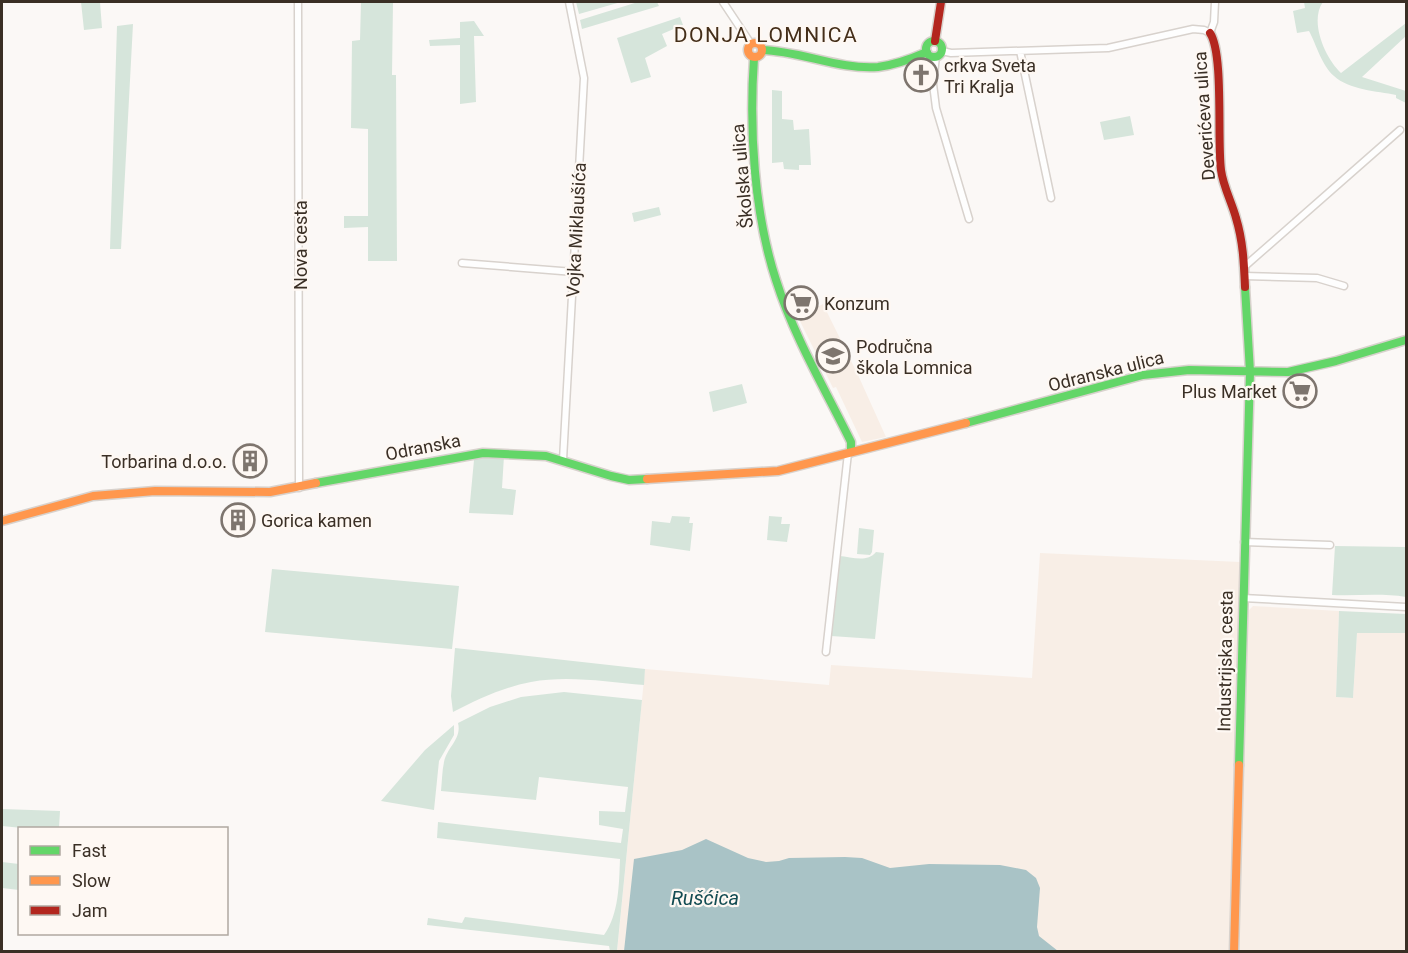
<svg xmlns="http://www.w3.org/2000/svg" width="1408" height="953" viewBox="0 0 1408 953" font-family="Roboto,sans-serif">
	<rect width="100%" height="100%" fill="#fbf8f6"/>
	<path fill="#f8eee6" d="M823 304 858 375 886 437 862 442 836 387 833 388 798 317Z
		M1040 553 1240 562 1238 611H1248L1253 606 1339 611 1336 697 1353 698 1357 632 1406 633V951L617 952 645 669 829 685 831 665 1032 678Z"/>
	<path fill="#d6e5db" d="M81 2H100L102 28 84 30Z
		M361 2H393L392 75H396L397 261H368V227L344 228V216H368V129L351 128 352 41 360 40Z
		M576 2H621L579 14Z
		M638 2H657L659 6 582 29 580 20Z
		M1304 2H1323C1309 21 1325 58 1341 73L1406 23V36L1362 77 1406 91V103L1396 98V95C1377 91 1349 90 1334 76 1322 66 1316 44 1309 31L1297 33 1293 11 1305 8Z
		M680 17 683 25 662 34 667 46 645 58 651 77 631 83 617 38Z
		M474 21 484 36H474L476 102 460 104V45L430 46 429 40 460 38V22Z
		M133 24 121 249H110L117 26Z
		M772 90 782 91V119L793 120 794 130 809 129 811 165H799V170L784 169 783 162 772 163Z
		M1130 116 1134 135 1104 140 1100 122Z
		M659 207 661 215 634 222 632 213Z
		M742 384 747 403 713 412 709 392Z
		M504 456 502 488 516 490 513 515 469 513 474 460 478 457Z
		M672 516 690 517 689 523H693L690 551 650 545 652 521 670 523Z
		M769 516 782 517 781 524H790L787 542 767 540Z
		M859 528 874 530 872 552 870 555 857 554Z
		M1335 546 1406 547V597C1382 593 1357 596 1332 595Z
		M876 552 884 553 875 639 831 636 839 556C852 557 867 563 876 552Z
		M272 569 459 586 452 649 265 632Z
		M1339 611 1406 614V633H1357L1353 698 1336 697Z
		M455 648 645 669 644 685C607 682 568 675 531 682 504 687 478 699 453 712L451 696Z
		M564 692 642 700 617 951H610L609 946 427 925 428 918 462 923 465 917 604 935C619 914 619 884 620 859L437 838 438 822 621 843 623 829 599 825V811L625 812 628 787 539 777 536 800 441 791C442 781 442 771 444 762 447 747 462 739 458 723L490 707 521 697Z
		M454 725V735L439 761 434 810 381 801 425 750Z
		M2 809 60 811 59 828H22L2 826Z
		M2 862 19 864V890L2 888Z"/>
	<path fill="#a9c3c6" d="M706 839 748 858 766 862 779 861 789 858 845 857 862 858 890 868 929 864 1000 865 1026 870 1036 878 1040 888 1037 927 1039 936 1058 951H624L634 859 682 850Z"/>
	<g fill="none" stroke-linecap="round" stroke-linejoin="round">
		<defs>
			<path id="street" d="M298 2 299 488
				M723 2 751 44
				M942 51 951 53 1108 48 1193 29 1204 30 1210 33 1214 22 1215 2
				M1020 51 1051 198
				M936 56 933 84 936 108 969 219
				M462 263 574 272
				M1244 267 1400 130
				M1244 276 1317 278 1344 286
				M563 460 584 78 569 2
				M1244 542 1330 545
				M1243 598 1406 607
				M826 652 848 453"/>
			<path id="fast" d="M926 49a8 8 0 1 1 16 0a8 8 0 1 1-16 0Z
				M762 50C801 51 839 70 878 67 895 65 911 59 927 52
				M754 58C749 129 754 213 776 280 794 337 825 389 851 442V452
				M966 423 1143 375 1189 370 1288 372 1336 361 1406 340
				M316 483 483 453 546 456 611 476 629 480 647 479
				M1239 765 1250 372 1245 287"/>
			<path id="slow" d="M748 50a7 7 0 1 1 14 0a7 7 0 1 1-14 0Z
				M647 479 778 471 966 423
				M2 521 93 496 155 491 270 492 316 483
				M1234 952 1239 765"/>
			<path id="jam" d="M1210 33C1224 54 1217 140 1221 170 1223 186 1232 203 1236 218 1243 241 1244 263 1245 287
				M935 41 941 2"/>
		</defs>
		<use href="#street" stroke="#d8d2cd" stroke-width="9"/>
		<use href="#fast" stroke="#d8d2cd" stroke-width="11"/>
		<use href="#slow" stroke="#d8d2cd" stroke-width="11"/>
		<use href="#jam" stroke="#d8d2cd" stroke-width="11"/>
		<use href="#street" stroke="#fefefe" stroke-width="6"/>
		<use href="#fast" stroke="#63d668" stroke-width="8"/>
		<use href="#slow" stroke="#ff974d" stroke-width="8"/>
		<use href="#jam" stroke="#b3261e" stroke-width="8"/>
	</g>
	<defs>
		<symbol id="church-ring" viewBox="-11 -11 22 22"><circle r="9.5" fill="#fef8f3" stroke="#7e756e" stroke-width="1.5"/><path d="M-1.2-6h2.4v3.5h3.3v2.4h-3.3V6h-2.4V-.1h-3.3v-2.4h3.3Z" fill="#7e756e"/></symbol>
		<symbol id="supermarket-ring" viewBox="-11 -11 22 22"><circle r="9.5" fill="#fef8f3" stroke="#7e756e" stroke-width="1.5"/><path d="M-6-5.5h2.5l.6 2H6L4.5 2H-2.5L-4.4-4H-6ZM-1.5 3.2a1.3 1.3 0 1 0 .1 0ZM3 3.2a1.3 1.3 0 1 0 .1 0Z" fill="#7e756e"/></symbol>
		<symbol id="school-ring" viewBox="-11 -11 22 22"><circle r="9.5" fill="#fef8f3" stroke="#7e756e" stroke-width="1.5"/><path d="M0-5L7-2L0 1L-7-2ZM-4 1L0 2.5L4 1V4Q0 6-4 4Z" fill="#7e756e"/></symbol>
		<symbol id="building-ring" viewBox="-11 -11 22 22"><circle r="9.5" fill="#fef8f3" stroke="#7e756e" stroke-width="1.5"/><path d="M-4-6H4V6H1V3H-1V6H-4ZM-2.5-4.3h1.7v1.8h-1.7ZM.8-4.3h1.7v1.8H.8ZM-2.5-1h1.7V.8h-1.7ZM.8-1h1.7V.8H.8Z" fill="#7e756e"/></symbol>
	</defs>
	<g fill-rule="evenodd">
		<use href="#church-ring" x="902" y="56" width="38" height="38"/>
		<use href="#supermarket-ring" x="782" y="284" width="38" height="38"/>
		<use href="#school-ring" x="814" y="337" width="38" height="38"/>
		<use href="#supermarket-ring" x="1281" y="372" width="38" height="38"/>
		<use href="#building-ring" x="231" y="442" width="38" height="38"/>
		<use href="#building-ring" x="219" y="501" width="38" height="38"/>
	</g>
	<g text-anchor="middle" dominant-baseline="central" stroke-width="4.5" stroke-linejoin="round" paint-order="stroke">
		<g font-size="18" fill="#3a2f25" stroke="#fef8f3" text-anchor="start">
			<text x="944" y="65">crkva Sveta<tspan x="944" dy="21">Tri Kralja</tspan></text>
			<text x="824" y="303">Konzum</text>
			<text x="856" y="346">Područna<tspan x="856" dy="21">škola Lomnica</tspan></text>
			<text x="1277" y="391" text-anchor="end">Plus Market</text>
			<text x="227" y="461" text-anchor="end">Torbarina d.o.o.</text>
			<text x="261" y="520">Gorica kamen</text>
		</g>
		<g font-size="18" fill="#3a2f25" stroke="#fef8f3">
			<text transform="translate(1204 116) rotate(-94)">Deverićeva ulica</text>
			<text transform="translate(742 176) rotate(-95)">Školska ulica</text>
			<text transform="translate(576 230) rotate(-87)">Vojka Miklaušića</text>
			<text transform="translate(300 245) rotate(-90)">Nova cesta</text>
			<text transform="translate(1106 371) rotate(-14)">Odranska ulica</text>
			<text transform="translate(423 447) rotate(-11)">Odranska</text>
			<text transform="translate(1225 661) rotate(-89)">Industrijska cesta</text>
		</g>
		<g font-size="20" font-style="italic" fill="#134c53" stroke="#fef8f3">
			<text x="705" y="898">Rušćica</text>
		</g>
		<g font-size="21" letter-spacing="1.5" fill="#442e19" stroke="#fef8f3">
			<text x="766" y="35">DONJA LOMNICA</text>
		</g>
	</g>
	<rect width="1408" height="953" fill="none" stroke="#3a2f25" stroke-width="6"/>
	<rect x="18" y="827" width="210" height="108" fill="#fef8f3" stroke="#b0a8a1" stroke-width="1.5"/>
	<rect x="30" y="846" width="30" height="9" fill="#63d668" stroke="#b0a8a1" stroke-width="1.5"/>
	<text x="72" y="857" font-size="18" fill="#3a2f25">Fast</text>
	<rect x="30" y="876" width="30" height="9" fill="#ff974d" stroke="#b0a8a1" stroke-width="1.5"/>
	<text x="72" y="887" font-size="18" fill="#3a2f25">Slow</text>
	<rect x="30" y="906" width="30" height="9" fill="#b3261e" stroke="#b0a8a1" stroke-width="1.5"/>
	<text x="72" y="917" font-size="18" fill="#3a2f25">Jam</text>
</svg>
